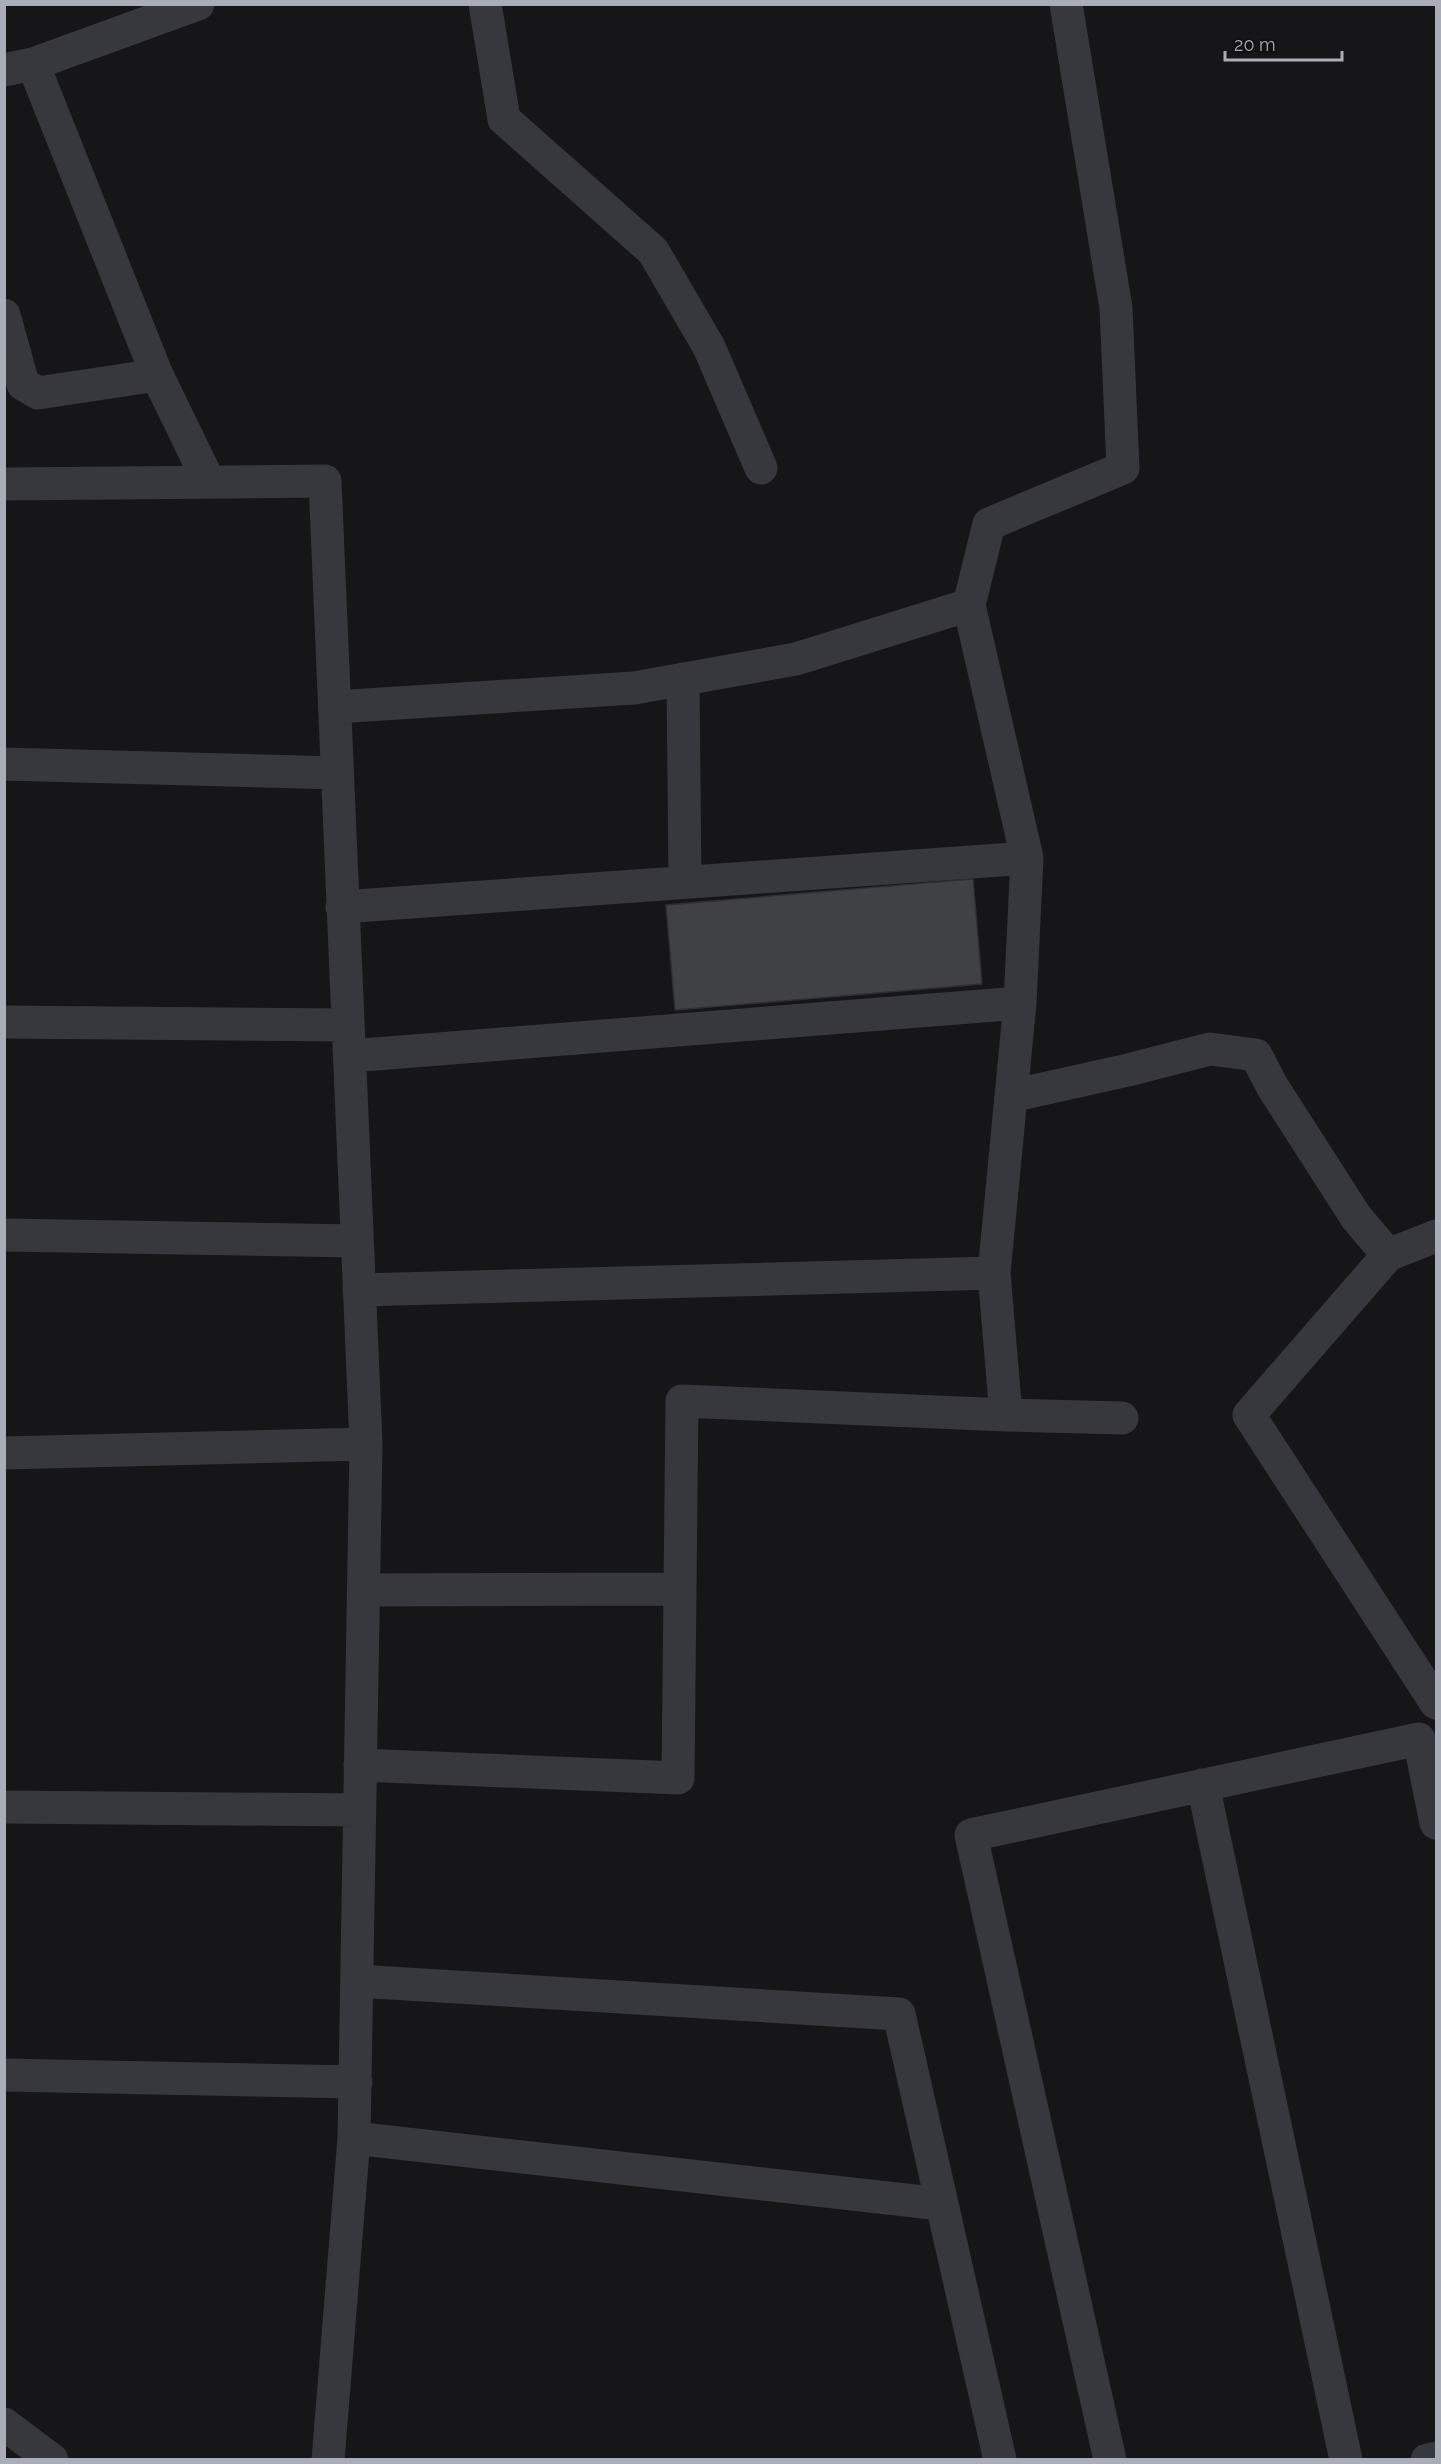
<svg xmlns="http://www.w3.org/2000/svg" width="1441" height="2464" viewBox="0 0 1441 2464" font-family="Raleway,sans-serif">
	<rect width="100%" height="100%" fill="#161618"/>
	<path fill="#404145" stroke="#303034" stroke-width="1.5" d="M973 879 982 984 675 1010 666 905Z"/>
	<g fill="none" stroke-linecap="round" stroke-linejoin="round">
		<path stroke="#37383d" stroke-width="33" d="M485 4 504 119 653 251 709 347 761 468
			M33 64 157 375 209 482
			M4 70 33 64 198 4
			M4 315 23 384 38 393 157 375
			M4 484 325 481 366 1444 354 2138 328 2460
			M969 605 989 524 1123 468 1116 308 1066 4
			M683 679 685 882
			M335 707 634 688 796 659 969 605 1027 858 1020 1003 994 1273 1006 1415 682 1401 678 1778 360 1765
			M4 764 337 773
			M342 907 1027 858
			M4 1022 347 1025
			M350 1056 1020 1003
			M1011 1096 1128 1070 1210 1049 1256 1055 1272 1086 1356 1217 1388 1255 1436 1236
			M4 1235 357 1241
			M1388 1255 1249 1415 1436 1703
			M359 1290 994 1273
			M1006 1415 1122 1418
			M4 1453 366 1444
			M364 1590 679 1589
			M1203 1785 1346 2460
			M4 1807 359 1810
			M357 1981 899 2014 1000 2460
			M4 2075 356 2082
			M354 2138 941 2204
			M4 2424 52 2460
			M1110 2460 971 1835 1419 1739 1436 1823
			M1427 2460 1436 2458"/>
	</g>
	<rect width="1441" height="2464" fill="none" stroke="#a8adb8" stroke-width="12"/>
	<path d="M1225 51v9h117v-9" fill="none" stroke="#a8adb8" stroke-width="3"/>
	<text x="1234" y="51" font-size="18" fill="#a8adb8" stroke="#111113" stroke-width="4.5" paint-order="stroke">20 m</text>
</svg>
